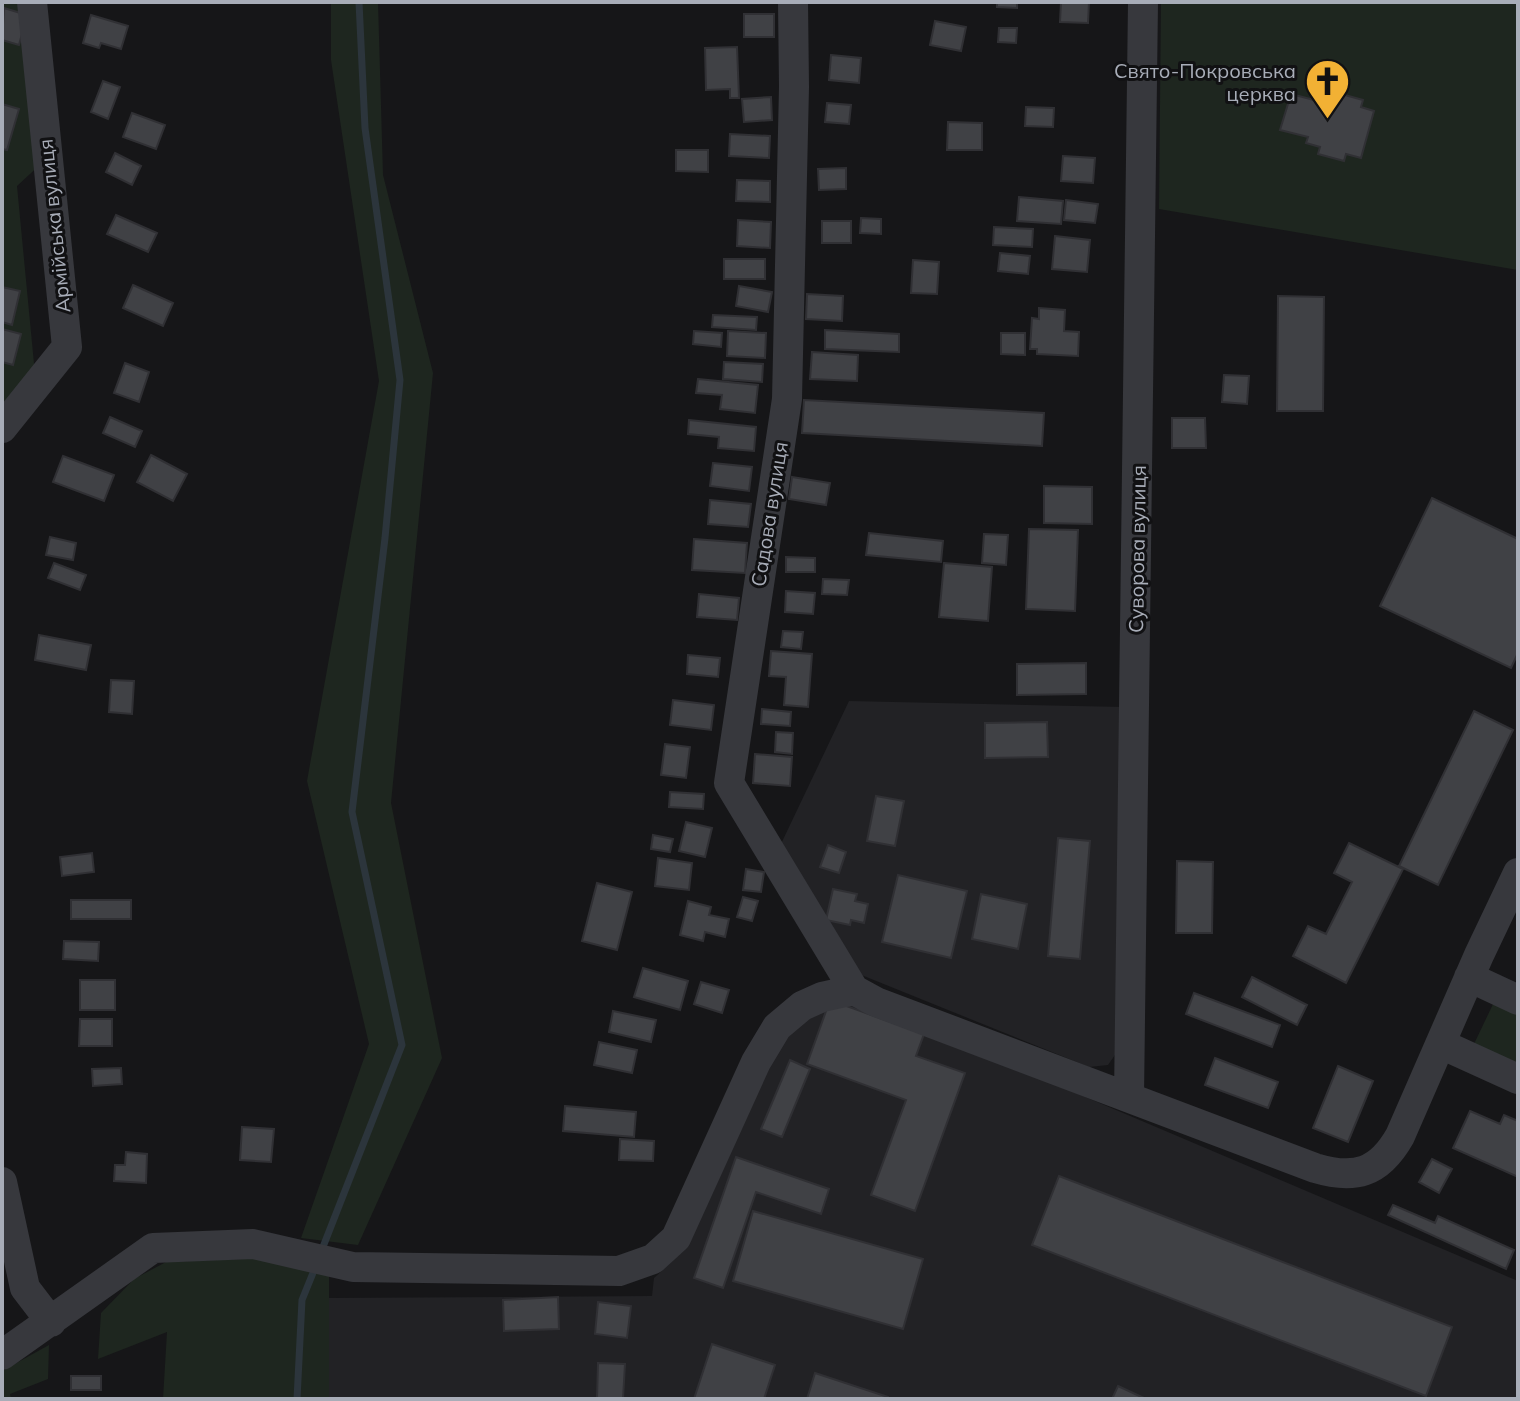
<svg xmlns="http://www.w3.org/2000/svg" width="1520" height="1401" viewBox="0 0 1520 1401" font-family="Mulish,sans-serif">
	<rect width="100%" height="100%" fill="#161618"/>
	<path fill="#222225" d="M849 701 1124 707 1117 1052 1108 1065 1089 1067 859 974 780 846Z
		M831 998 874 1007 1518 1281V1399H329L328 1298 652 1296 654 1278 688 1247 771 1051Z"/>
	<path fill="#1e261f" d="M2 2H27L44 161 17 186 35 374 2 411Z
		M331 2H378L383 175 433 373 391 803 442 1058 358 1245 301 1238 369 1044 307 781 379 381 331 60Z
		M1161 2H1518V270L1159 209Z
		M1494 1002 1518 1013V1065L1474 1044Z
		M269 1258 329 1275V1399H163L167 1332 98 1359 101 1313 134 1279 166 1262Z
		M49 1345 48 1379 10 1394 11 1399H2V1371Z"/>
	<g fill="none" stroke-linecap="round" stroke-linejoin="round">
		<path stroke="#2c353c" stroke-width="7" d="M321 1252 402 1045 352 812 385 538 400 380 365 128 359 2
			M297 1399 302 1300 315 1268"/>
	</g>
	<path fill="#404145" stroke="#303034" stroke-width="2" d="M997 2H1017V8L997 7Z
		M1061 2H1089L1088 23 1060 22Z
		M4 8 27 15 19 45 2 40Z
		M744 14H774V37H744Z
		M91 15 128 26 121 49 101 43 99 48 83 43Z
		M935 21 966 27 961 51 930 45Z
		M999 28H1017L1016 43 998 42Z
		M737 47 739 98H730V89L706 90 705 48Z
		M831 55 861 58 859 83 829 80Z
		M103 81 120 87 108 119 91 112Z
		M1334 92 1363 100 1361 107 1374 111 1361 158 1346 154 1344 161 1318 154 1320 147 1306 143 1308 137 1280 130 1291 94 1318 101 1320 95 1332 99Z
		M771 97 772 120 744 122 742 99Z
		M827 103 851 105 849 124 825 122Z
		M2 104 19 109 7 150 2 149Z
		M1026 107 1054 108 1053 127 1025 126Z
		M132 113 165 125 156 149 123 137Z
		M948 122 982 123V150H947Z
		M730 134 770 136 769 158 729 156Z
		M676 150H708V172L676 171Z
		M115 153 141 166 132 185 106 172Z
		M1063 156 1095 158 1093 183 1061 181Z
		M846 168V189L819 190 818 169Z
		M737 180 770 181V202L736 201Z
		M1019 197 1063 201 1061 224 1017 221Z
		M1066 200 1098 204 1095 223 1064 220Z
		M116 215 157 233 148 252 107 234Z
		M861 218 881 219V234L860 233Z
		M738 220 771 222 770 248 737 246Z
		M822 221H851V243H822Z
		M994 227 1033 229 1032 247 993 245Z
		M1055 236 1090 240 1087 272 1052 269Z
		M1000 253 1030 256 1028 274 998 271Z
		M724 259H765V279H724Z
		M913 260 939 262 937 294 911 293Z
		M133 285 173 303 163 326 123 308Z
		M739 286 772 292 768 312 736 306Z
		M2 287 20 291 12 325 2 322Z
		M807 294 843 296 842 321 806 319Z
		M1278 296 1324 297 1323 411H1277Z
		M1039 308 1065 310 1064 331 1079 332 1078 356 1037 354V349H1030L1032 318 1039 319Z
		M713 315 757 317 756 330 712 327Z
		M2 329 21 334 13 365 2 362Z
		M825 330 899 334V352L825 349Z
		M694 331 722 333 721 347 693 344Z
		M728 331 766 333 765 358 727 356Z
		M1001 333H1025V355L1001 354Z
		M812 352 858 355 857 381 810 379Z
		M724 362 763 364 762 382 723 379Z
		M125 363 149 372 139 402 114 393Z
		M1224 375 1249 376 1247 404 1222 402Z
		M698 379 758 385 755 413 720 409 722 395 696 393Z
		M804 400 1044 413 1042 446 802 433Z
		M110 417 142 431 135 447 103 433Z
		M1172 418H1205L1206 448H1172Z
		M689 420 756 427 754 451 718 448 719 437 688 434Z
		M151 455 187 474 173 501 137 482Z
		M63 456 114 475 104 501 53 482Z
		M713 463 752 467 749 491 710 486Z
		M792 477 830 483 826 505 789 499Z
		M1044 486 1092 487V524L1044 523Z
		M1432 498 1518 539V653L1511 668 1380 606Z
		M710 500 751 504 748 527 708 524Z
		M1029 529 1078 530 1075 611 1026 609Z
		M869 533 943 541 941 562 866 555Z
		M984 534 1008 535 1006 565 982 563Z
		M50 537 76 543 73 560 46 555Z
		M694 539 747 543 745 573 692 570Z
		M786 557 815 558V572H786Z
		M54 563 86 575 80 590 48 578Z
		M944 563 992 567 988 621 939 617Z
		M823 579 849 580 847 595 822 594Z
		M786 591 815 593 813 614 785 612Z
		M699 594 739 598 737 620 697 617Z
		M783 631 803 632 801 649 781 647Z
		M39 635 91 645 86 670 35 660Z
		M771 651 812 654 808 707 784 705 786 677 769 676Z
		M688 655 720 658 718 677 687 674Z
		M1086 663V694L1017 695V664Z
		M111 680 134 681 132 714 109 712Z
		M673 700 714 705 711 730 670 725Z
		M762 709 791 712 790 726 761 724Z
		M1474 711 1513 730 1438 885 1399 866Z
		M1047 722 1048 757 985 758V723Z
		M776 732 793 733 792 754 775 752Z
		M665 744 690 747 686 778 661 775Z
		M755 754 792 757 790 786 753 783Z
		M670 792 704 794 703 809 669 807Z
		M876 796 904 801 895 846 867 841Z
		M686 822 712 828 705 857 679 851Z
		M653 835 673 839 670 852 651 849Z
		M1058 838 1090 841 1080 959 1048 956Z
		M1349 843 1403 869 1346 983 1293 956 1308 926 1326 934 1352 882 1334 873Z
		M828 845 846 852 839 873 820 867Z
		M92 853 94 872 62 876 60 857Z
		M658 858 692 863 689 890 655 886Z
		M1177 861 1213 862 1212 933H1176Z
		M746 869 764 872 761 892 743 890Z
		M898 875 967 891 951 958 882 942Z
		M597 883 632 892 617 950 582 941Z
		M833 889 857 894 855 901 868 904 864 923 851 920 850 925 826 920Z
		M981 894 1027 904 1018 949 972 939Z
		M743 897 758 901 752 921 737 917Z
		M71 900H131V919H71Z
		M688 901 711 907 709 915 729 919 725 937 705 932 703 941 680 935Z
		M64 941 99 942 98 961 63 959Z
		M643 968 688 981 680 1010 634 997Z
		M1252 977 1307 1005 1297 1025 1242 997Z
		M80 980H115V1010H80Z
		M701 982 729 990 722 1013 694 1004Z
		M1194 993 1280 1025 1272 1047 1186 1014Z
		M830 1000 924 1034 916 1056 965 1073 915 1211 871 1195 906 1100 807 1064Z
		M613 1011 656 1020 651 1042 609 1032Z
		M80 1019H112V1046H79Z
		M599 1042 637 1050 632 1073 594 1065Z
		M1215 1058 1278 1082 1268 1108 1205 1085Z
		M790 1060 810 1069 782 1137 761 1129Z
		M1338 1066 1373 1081 1348 1142 1313 1128Z
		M121 1068 122 1084 93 1086 92 1069Z
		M565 1106 636 1112 634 1137 563 1131Z
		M1470 1111 1500 1124 1504 1115 1518 1121V1177L1453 1148Z
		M242 1127 274 1129 271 1162 240 1160Z
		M620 1139 654 1141 653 1161 619 1160Z
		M126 1152 147 1154 146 1183 114 1181 115 1165H125Z
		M736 1157 829 1189 821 1214 756 1192 723 1288 694 1278Z
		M1432 1159 1452 1169 1439 1193 1419 1182Z
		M1059 1176 1452 1327 1426 1396 1032 1245Z
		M1393 1205 1435 1223 1438 1216 1514 1250 1506 1269 1388 1215Z
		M753 1211 923 1259 903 1329 733 1281Z
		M558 1297 559 1329 504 1331 503 1300Z
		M598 1302 631 1306 627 1338 595 1334Z
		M712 1344 775 1365 764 1399H694Z
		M598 1363 625 1364 623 1399H597Z
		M815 1373 888 1397V1399H807Z
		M71 1376H101V1390H71Z
		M1118 1386 1146 1399H1112Z"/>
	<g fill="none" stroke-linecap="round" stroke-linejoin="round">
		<path stroke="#37383d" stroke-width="30" d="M793 2 794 87 787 399 729 783 854 990
			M2 428 67 347 32 2
			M1469 977 1518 1000
			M1441 1044 1518 1079
			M1129 1097 1143 2
			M2 1182 25 1288 51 1322
			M2 1355 153 1248 253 1244 353 1267 619 1271 653 1259 676 1238 756 1062 777 1027 802 1006 822 997 854 990 876 1002 1315 1168C1355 1180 1379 1173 1400 1136L1479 955 1518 873"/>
	</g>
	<defs>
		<symbol id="church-pin" viewBox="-11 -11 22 30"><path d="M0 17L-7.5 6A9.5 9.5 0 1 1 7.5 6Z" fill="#f2b134" stroke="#111113"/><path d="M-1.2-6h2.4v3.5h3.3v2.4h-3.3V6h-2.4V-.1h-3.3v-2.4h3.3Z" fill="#111"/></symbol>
	</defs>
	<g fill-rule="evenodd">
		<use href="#church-pin" x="1302" y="56" width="51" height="69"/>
	</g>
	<g text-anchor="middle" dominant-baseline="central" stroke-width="6" stroke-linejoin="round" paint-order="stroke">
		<g font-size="20" fill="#a8adb8" stroke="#111113" text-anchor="end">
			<text x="1296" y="70">Свято-Покровська<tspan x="1296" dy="23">церква</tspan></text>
		</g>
		<g font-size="20" fill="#a8adb8" stroke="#111113">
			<text transform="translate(54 226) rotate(-96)">Армійська вулиця</text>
			<text transform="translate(769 514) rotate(-81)">Садова вулиця</text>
			<text transform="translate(1137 549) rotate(-89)">Суворова вулиця</text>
		</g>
	</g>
	<rect width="1520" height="1401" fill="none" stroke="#a8adb8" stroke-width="8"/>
</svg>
